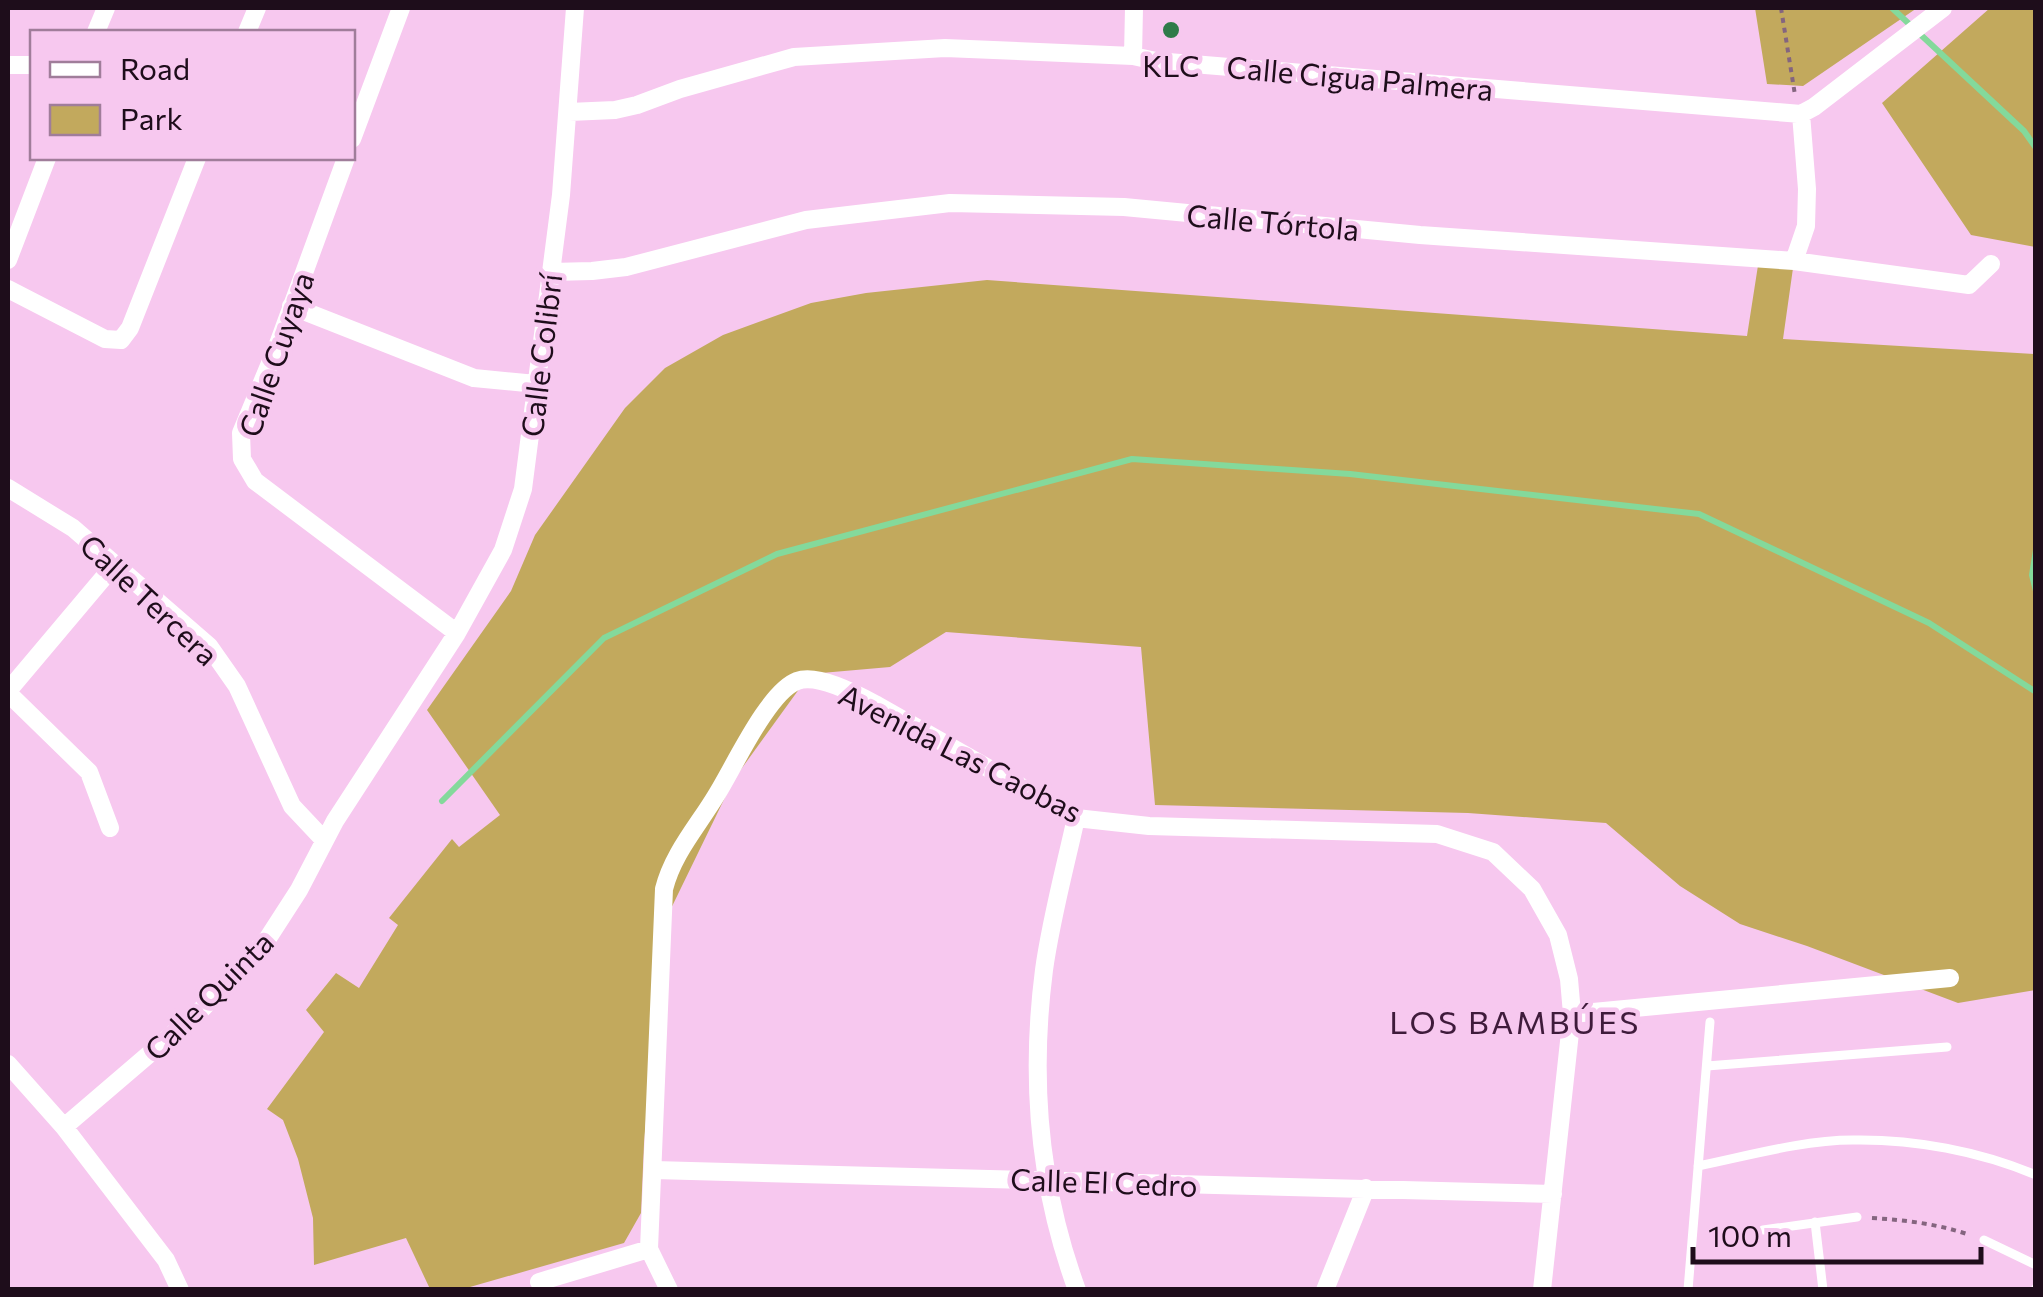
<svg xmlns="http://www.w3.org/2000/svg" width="2043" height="1297" viewBox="0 0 2043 1297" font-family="Commissioner,sans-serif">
	<rect width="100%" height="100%" fill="#f7c8ef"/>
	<path fill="#c2a95d" d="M1755 8H1917L1803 86 1767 84Z
		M1990 8H2027L2035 10V247L1971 235 1882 103Z
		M1759 259 1794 261 1783 339 2035 354V990L1958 1003 1807 946 1740 924 1680 886 1606 823 1468 813 1155 805 1141 647 946 632 890 667 810 674 734 779 662 927 644 1144 641 1213 624 1243 463 1289H430L406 1238 314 1265 313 1218 298 1159 283 1120 267 1109 324 1032 306 1010 336 973 359 988 398 925 389 918 452 839 459 847 500 815 427 710 511 591 535 535 625 408 665 368 723 335 811 303 866 293 987 280 1747 336Z"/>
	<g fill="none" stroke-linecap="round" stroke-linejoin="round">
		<path stroke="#84d99b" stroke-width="6" d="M1892 8 2024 131 2036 148
			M2036 550 2032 575 2036 591
			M442 801 604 638 777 554 1132 459 1350 474 1699 514 1929 623 2036 692"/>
		<path stroke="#84657f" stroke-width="4" stroke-dasharray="5 5" stroke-linecap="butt" d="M1781 8 1795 95
			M1872 1218C1906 1220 1938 1224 1970 1235"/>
		<path stroke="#fff" stroke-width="9" d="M1707 1066 1947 1047
			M1698 1166C1747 1156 1803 1140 1853 1140 1914 1139 1979 1151 2036 1175
			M1815 1222 1823 1290
			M1763 1230 1857 1217
			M1984 1240 2036 1265
			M1688 1290 1710 1022
			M2035 1290 2036 1288"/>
		<path stroke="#fff" stroke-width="18" d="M96 32 106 8
			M247 32 257 8
			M1133 56 1134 8
			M8 65H32
			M569 112 615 110 637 105 680 89 794 57 945 48 1133 56 1156 61 1801 114 1814 107 1943 8
			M352 139 401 8
			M346 158 278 344 241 433 242 459 255 481 457 633
			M8 260 47 158
			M1794 261 1806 226 1807 189 1801 114
			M551 272 592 271 626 267 806 220 950 203 1124 207 1420 235 1794 261 1969 285 1991 264
			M8 289 105 339 121 340 130 328 197 158
			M291 306 474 378 536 384
			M8 488 73 528 209 646 237 686 292 806 324 840
			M8 691 115 564
			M8 693 89 772 110 828
			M1076 818C1065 868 1051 919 1044 970 1030 1078 1039 1187 1077 1290
			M1572 1014 1950 978
			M8 1064 64 1127 166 1260 180 1290
			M64 1127 203 1008 268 938 299 890 335 821 457 633 503 550 523 489 561 195 575 8
			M654 1170 1553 1194
			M539 1282 649 1249
			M669 1290 649 1249 664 889C673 853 698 826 717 794 734 767 768 692 797 681 818 673 858 695 877 705L1076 818 1149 826 1437 834 1493 852 1532 889 1558 935 1569 979 1572 1014 1542 1290
			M1325 1290 1366 1188"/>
	</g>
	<circle fill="#2f7b49" stroke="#f7c8ef" stroke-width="4" cx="1171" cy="30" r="10"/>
	<g text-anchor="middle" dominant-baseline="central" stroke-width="9" stroke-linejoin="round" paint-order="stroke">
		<g font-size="30" fill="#1e0d1b" stroke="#f7c8ef">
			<text x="1171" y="64">KLC</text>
		</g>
		<g font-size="30" fill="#1e0d1b" stroke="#f7c8ef">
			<text transform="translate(1360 77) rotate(5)">Calle Cigua Palmera</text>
			<text transform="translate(1273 221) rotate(5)">Calle Tórtola</text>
			<text transform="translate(275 354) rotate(-71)">Calle Cuyaya</text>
			<text transform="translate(540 355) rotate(-83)">Calle Colibrí</text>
			<text transform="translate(150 599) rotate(43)">Calle Tercera</text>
			<text transform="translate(961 752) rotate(27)">Avenida Las Caobas</text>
			<text transform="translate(208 995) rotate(-45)">Calle Quinta</text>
			<text transform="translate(1104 1181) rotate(2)">Calle El Cedro</text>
		</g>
		<g font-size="32" letter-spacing="2.5" fill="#3f1b3b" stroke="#f7c8ef">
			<text x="1515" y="1021">LOS BAMBÚES</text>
		</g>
	</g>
	<rect width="2043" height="1297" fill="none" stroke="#1e0d1b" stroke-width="20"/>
	<rect x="30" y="30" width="325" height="130" fill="#f7c8ef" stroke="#a07d9a" stroke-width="2.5"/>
	<rect x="50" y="62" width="50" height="15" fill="#ffffff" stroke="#a07d9a" stroke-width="2.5"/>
	<text x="120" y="80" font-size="30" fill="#1e0d1b">Road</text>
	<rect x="50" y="105" width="50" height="30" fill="#c2a95d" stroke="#a07d9a" stroke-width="2.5"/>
	<text x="120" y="130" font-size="30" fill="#1e0d1b">Park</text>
	<path d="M1693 1247v15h288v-15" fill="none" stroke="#1e0d1b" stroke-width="5"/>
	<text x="1708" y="1247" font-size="30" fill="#1e0d1b" stroke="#f7c8ef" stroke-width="8" paint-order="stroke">100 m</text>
</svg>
